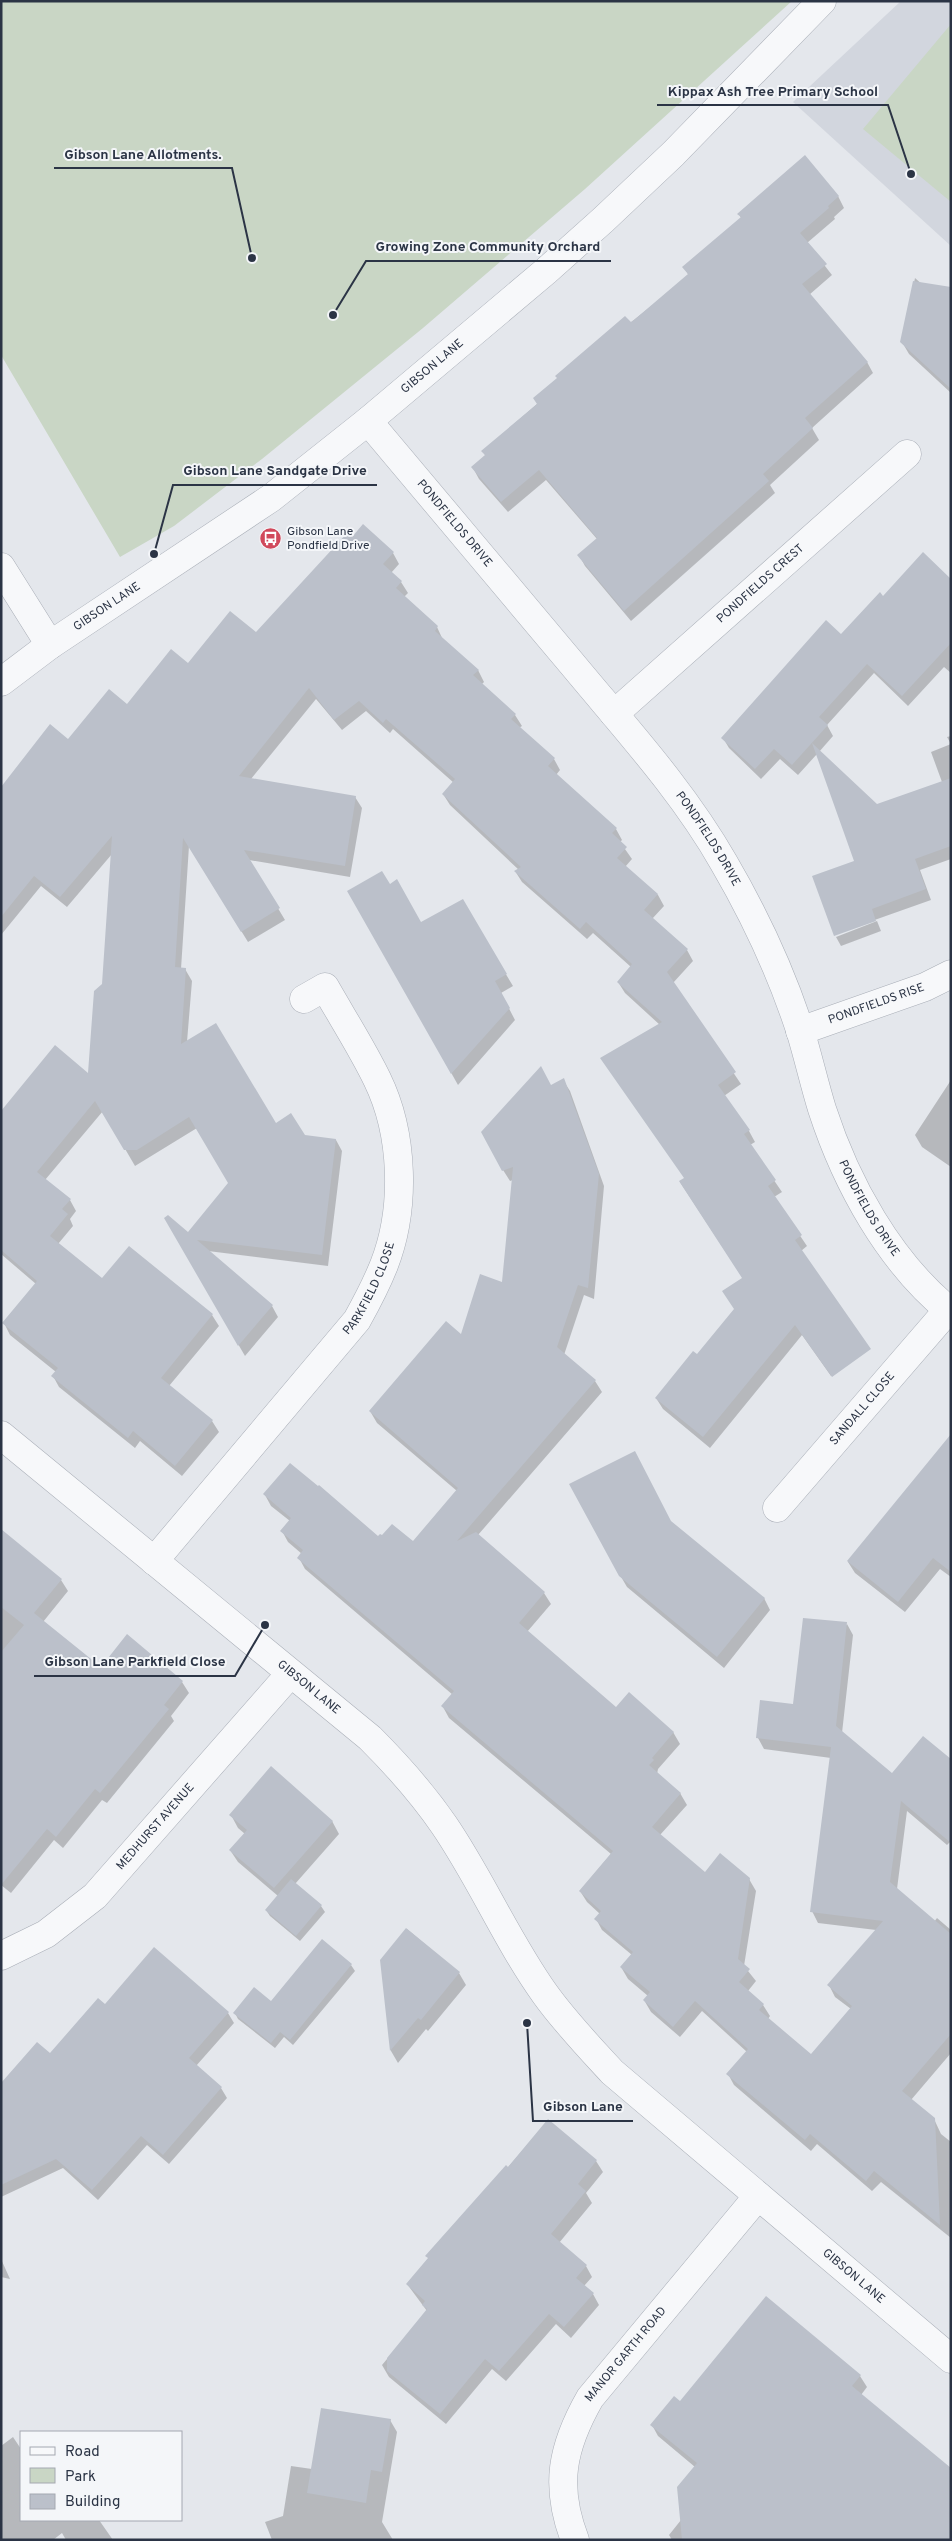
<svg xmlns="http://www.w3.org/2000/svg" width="952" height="2541" viewBox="0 0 952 2541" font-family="Overpass,sans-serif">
	<rect width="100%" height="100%" fill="#e4e7ec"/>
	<path fill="#d2d6de" d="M901 1H951V246L793 102Z"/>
	<path fill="#c9d6c5" d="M1 1H792L585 189 423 328 262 459 174 526 120 557 1 355Z
		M951 24V202L863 129Z"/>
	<path fill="#0003" d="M838 196 844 208 834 217 835 219 807 243 832 275 809 295 867 362 873 373 812 428 819 440 770 485 775 493 631 621 585 566 579 555 597 539 546 480 508 512 479 479 473 468 486 457 483 451 630 323 689 276 684 267 741 218 739 214Z
		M915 278 951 310V393L909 354 902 342Z
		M352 539 393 553 399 564 391 573 401 582 408 593 404 597 437 627 443 640 478 670 484 682 482 684 515 715 522 726 519 728 554 759 560 770 556 775 616 829 622 840 620 842 632 859 625 867 658 895 664 906 652 919 687 950 693 961 673 983 741 1084 724 1096 749 1131 755 1142 750 1145 782 1192 774 1197 807 1246 801 1251 858 1334 831 1376 802 1335 710 1448 663 1409 656 1398 697 1356 735 1309 743 1278 680 1182 685 1179 660 1025 625 993 618 982 631 967 593 933 587 939 522 882 515 871 519 870 450 805 443 794 454 783 393 729 390 733 366 711 342 730 316 699 251 779 355 797 362 808 350 877 249 860 285 920 248 942 189 846 181 969H185L192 981 187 1042 276 1124 304 1136 336 1140 342 1151 328 1266 208 1251 272 1306 278 1317 245 1356 165 1218 188 1233 230 1184 197 1128 135 1166 103 1111 45 1180 70 1200 76 1211 70 1219 73 1226 58 1244 102 1280 129 1248 212 1315 219 1326 169 1386 212 1421 219 1432 182 1476 140 1441 135 1448 59 1387 53 1376 56 1372 10 1335 4 1323 36 1284 1 1254V1218L89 1075 103 985 112 854 67 907 41 886 1 935V788L68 740 127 705 188 665 256 634Z
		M951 580V673L944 667 908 706 874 673 827 725 833 736 819 752 877 805 942 782 931 752 951 744V859L920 870 931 900 835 934 856 861 817 754 798 775 780 759 761 779 729 748 723 738 883 598Z
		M951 736V744L947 737Z
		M389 885 420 924 462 901 513 986 501 993 515 1020 458 1085 349 891Z
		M877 921 881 931 841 946 836 937Z
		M563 1080 570 1091 604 1186 594 1299 584 1295 564 1355 595 1381 602 1392 478 1535 544 1593 551 1604 527 1632 616 1709 673 1732 680 1744 658 1769 657 1774 680 1793 687 1805 660 1835 705 1873 749 1879 756 1891 744 1966 756 1981 748 1991 763 2005 770 2016 768 2019 811 2056 851 2009 835 1997 829 1985 876 1930 818 1923 812 1911 831 1758 764 1749 758 1738 794 1705 847 1624 853 1635 842 1733 951 1841 947 1845 907 1811 897 1889 934 1922 937 1918 951 1930V2053L911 2100 934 2119 941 2134 951 2142V2238L881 2182 872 2191 817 2144 811 2151 734 2085 728 2074 747 2052 702 2011 680 2037 651 2012 644 2000 648 1996 628 1979 621 1967 632 1955 602 1930 596 1919 600 1914 587 1902 580 1891 611 1854 449 1718 443 1707 453 1695 305 1569 299 1558 302 1554 288 1542 282 1531 290 1521 271 1506 265 1495 378 1537 413 1543 457 1491 377 1423 370 1411 462 1336 503 1284 513 1180 510 1181 503 1170 551 1086Z
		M951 1080V1167L922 1147 915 1135Z
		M951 1436V1577L940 1569 905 1612 855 1573 848 1562Z
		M1 1531 61 1580 68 1591 43 1622 101 1669 182 1682 189 1693 171 1716 174 1721 107 1803 102 1800 63 1848 54 1840 11 1893 1 1885Z
		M620 1575 764 1598 770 1610 724 1668 627 1587Z
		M231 1815 332 1821 339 1834 295 1884 321 1906 325 1912 300 1941 270 1916 266 1910 278 1896 238 1862 230 1850 245 1834 238 1828Z
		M407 1929 459 1973 466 1985 428 2031 426 2029 398 2063 391 2051 381 1960Z
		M351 1965 355 1971 293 2045 284 2037 275 2048 238 2019 235 2013 271 2003Z
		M105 2006 228 2013 234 2023 196 2066 221 2088 227 2098 169 2164 147 2145 98 2200 63 2168 1 2197V2106L50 2055Z
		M548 2121 596 2161 603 2172 586 2193 592 2203 559 2243 586 2266 592 2277 584 2286 593 2294 599 2305 571 2338 556 2324 506 2381 492 2369 446 2424 389 2377 382 2365 427 2311 407 2284Z
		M1 2259 10 2279 1 2277Z
		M766 2298 860 2376 867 2387 861 2395 951 2540H672L669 2535 681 2520 695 2467 658 2436 652 2425 680 2403Z
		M390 2420 397 2432 382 2522 393 2540H272L265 2522 283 2516 291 2466 312 2469Z
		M13 2437 21 2449V2520H99L113 2540H66L62 2533 53 2540H1V2446Z"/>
	<path fill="#bbc0ca" d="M805 155 839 196 828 206 829 208 800 233 827 264 802 284 868 362 805 418 813 428 763 474 769 481 624 611 577 555 597 538 539 470 501 502 471 467 485 455 481 451 537 404 533 398 557 378 555 376 625 316 631 322 634 320 688 274 682 267 741 217 737 214Z
		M913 281 951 287V389L900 342Z
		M363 524 394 552 383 564 402 581 396 588 438 626 435 631 479 670 473 675 516 714 511 719 555 758 548 766 617 828 612 833 627 847 617 858 658 894 644 910 688 949 667 972 736 1072 718 1085 750 1130 744 1134 776 1180 768 1186 802 1235 795 1240 871 1349 832 1377 795 1325 703 1437 655 1398 693 1351 697 1354 734 1309 722 1291 742 1278 679 1181 684 1178 600 1058 662 1022 617 982 632 964 586 922 580 929 514 871 521 867 442 794 455 779 386 719 383 723 359 701 334 720 309 688 239 776 356 796 345 866 244 850 280 908 241 932 183 838 175 967 186 968 181 1044 216 1023 276 1123 291 1113 305 1135 336 1139 322 1255 197 1240 273 1305 238 1346 164 1218 168 1215 188 1232 228 1183 189 1117 137 1150H124L95 1101 37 1172 71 1199 62 1209 68 1214 50 1236 102 1278 129 1246 213 1314 161 1378 213 1420 175 1466 133 1431 128 1438 51 1376 58 1368 2 1323 37 1281 1 1250V1111L55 1045 88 1073 94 991 102 984 112 836 60 897 34 876 1 917V787L50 724 68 739 109 689 127 704 171 649 188 663 230 611 256 632 348 532 352 537Z
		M923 552 951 579V643L902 696 867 664 819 717 828 725 792 765 774 749 755 769 721 738 826 620 841 634 880 592 883 596Z
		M812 743 877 804 951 778V846L915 859 926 889 872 909 876 921 834 936 812 876 854 861Z
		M382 871 390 884 397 879 421 922 463 899 507 974 495 981 510 1008 451 1074 347 891Z
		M541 1066 551 1085 564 1078 599 1174 588 1288 578 1285 557 1347 596 1380 457 1541 476 1532 545 1592 519 1623 616 1707 629 1692 674 1732 652 1758 654 1760 649 1765 681 1793 652 1827 705 1872 720 1853 750 1878 738 1959 750 1969 739 1982 764 2004 759 2010 811 2054 852 2006 827 1985 883 1921 810 1912 831 1747 756 1738 760 1700 793 1704 803 1618 847 1622 836 1726 892 1773 923 1736 951 1759V1843L901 1801 890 1882 951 1934V2034L902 2091 935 2118 940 2225 874 2171 866 2181 810 2134 805 2140 726 2074 748 2049 695 2001 673 2027 643 2000 650 1992 620 1967 633 1952 594 1919 601 1911 579 1891 613 1851 441 1706 454 1691 297 1558 303 1550 280 1531 291 1518 263 1494 290 1463 318 1486 319 1485 378 1536 380 1534 382 1535 392 1524 413 1541 458 1488 369 1411 446 1321 461 1334 480 1274 502 1282 513 1167 502 1171 481 1132Z
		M951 1434V1572L933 1558 898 1602 847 1561Z
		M635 1451 671 1521 765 1598 717 1657 619 1576 569 1484Z
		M1 1529 62 1579 34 1613 101 1667 127 1634 183 1681 164 1705 169 1709 100 1793 95 1789 56 1837 47 1829 1 1885V1652L24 1625 1 1607Z
		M271 1766 333 1821 274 1888 229 1850 247 1830 229 1815Z
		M291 1879 322 1905 296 1936 265 1910Z
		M406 1928 460 1972 421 2020 418 2018 390 2051 380 1960Z
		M322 1939 352 1964 290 2040 280 2032 271 2043 233 2013 254 1987 271 2001Z
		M154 1947 229 2012 189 2058 222 2087 163 2155 141 2136 92 2190 56 2159 1 2185V2083L37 2042 50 2053 98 1998 105 2004Z
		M548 2119 597 2160 578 2184 586 2191 551 2234 587 2265 576 2278 594 2293 564 2327 549 2314 499 2371 485 2359 440 2414 387 2371V2358L427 2309 422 2305 425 2301 406 2284 428 2258 425 2256 506 2165 508 2167Z
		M766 2296 861 2375 852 2386 951 2468V2540H682L677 2487 697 2463 650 2425 674 2396 680 2401Z
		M321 2408 391 2419 382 2472 371 2470 366 2503 307 2493Z"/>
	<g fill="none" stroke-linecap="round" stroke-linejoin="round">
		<defs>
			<g id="street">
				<path id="s1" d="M368 421C436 502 505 584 573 665 626 729 683 791 724 863 755 916 781 972 800 1030 808 1056 814 1083 822 1109 846 1183 889 1262 951 1312"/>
				<path d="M1 567 50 645"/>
				<path id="s2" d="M1 682 50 645 271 498 368 421 546 271 603 220 673 154 822 1"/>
				<path id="s3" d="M614 714 907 454"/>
				<path id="s4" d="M800 1031 925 987 951 974"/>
				<path id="s5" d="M1 1435 370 1738C397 1765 422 1793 444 1825 481 1879 507 1941 545 1994 565 2022 589 2047 612 2072L951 2359"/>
				<path id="s6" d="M777 1508 948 1310"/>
				<path id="s7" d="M154 1561 357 1320C367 1302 376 1285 384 1265 406 1209 404 1134 377 1079 362 1048 342 1017 325 987L304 999"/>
				<path id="s8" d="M1 1956 46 1934 95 1896 290 1674"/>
				<path id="s9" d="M575 2540C554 2486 562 2447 590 2398L758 2196"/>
			</g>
		</defs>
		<use href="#street" stroke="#a9aeb7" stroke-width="29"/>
		<use href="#street" stroke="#f7f8fa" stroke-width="28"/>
	</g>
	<defs>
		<symbol id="bus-disc" viewBox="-11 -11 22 22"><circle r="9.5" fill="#d1495b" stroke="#f4f6f9"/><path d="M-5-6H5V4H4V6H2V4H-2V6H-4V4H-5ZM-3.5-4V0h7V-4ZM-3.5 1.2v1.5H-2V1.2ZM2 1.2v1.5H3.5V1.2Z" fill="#fff"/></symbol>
	</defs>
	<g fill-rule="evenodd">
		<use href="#bus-disc" x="258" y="526" width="25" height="25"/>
	</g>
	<g text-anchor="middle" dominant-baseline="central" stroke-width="4" stroke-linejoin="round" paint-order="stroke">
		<g font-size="12" fill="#2b3445" stroke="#f4f6f9">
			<text stroke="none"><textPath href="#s2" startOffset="535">GIBSON LANE</textPath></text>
			<text stroke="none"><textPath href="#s1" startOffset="134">PONDFIELDS DRIVE</textPath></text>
			<text stroke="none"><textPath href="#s3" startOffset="196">PONDFIELDS CREST</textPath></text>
			<text stroke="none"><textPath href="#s2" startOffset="130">GIBSON LANE</textPath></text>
			<text stroke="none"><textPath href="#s1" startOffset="539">PONDFIELDS DRIVE</textPath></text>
			<text stroke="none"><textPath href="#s4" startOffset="81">PONDFIELDS RISE</textPath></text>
			<text stroke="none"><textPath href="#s1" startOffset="944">PONDFIELDS DRIVE</textPath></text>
			<text stroke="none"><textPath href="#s7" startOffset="349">PARKFIELD CLOSE</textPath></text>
			<text stroke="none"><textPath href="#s6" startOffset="131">SANDALL CLOSE</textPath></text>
			<text stroke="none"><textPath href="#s5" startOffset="398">GIBSON LANE</textPath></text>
			<text stroke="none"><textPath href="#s8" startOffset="204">MEDHURST AVENUE</textPath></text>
			<text stroke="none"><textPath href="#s5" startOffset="1208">GIBSON LANE</textPath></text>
			<text stroke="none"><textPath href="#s9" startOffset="205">MANOR GARTH ROAD</textPath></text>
		</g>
		<g font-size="12" fill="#2b3445" stroke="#f4f6f9" text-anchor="start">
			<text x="287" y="532">Gibson Lane<tspan x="287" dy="14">Pondfield Drive</tspan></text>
		</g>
	</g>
	<path fill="none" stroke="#2b3445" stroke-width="2" d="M911 174L888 105H657M252 258L232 168H54M333 315L366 261H611M154 554L173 485H377M265 1625L235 1676H34M527 2023L533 2121H633"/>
	<g fill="#2b3445" stroke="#f4f6f9" stroke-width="2">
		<circle cx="911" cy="174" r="5"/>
		<circle cx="252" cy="258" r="5"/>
		<circle cx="333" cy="315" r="5"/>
		<circle cx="154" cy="554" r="5"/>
		<circle cx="265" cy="1625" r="5"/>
		<circle cx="527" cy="2023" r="5"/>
	</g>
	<g font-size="14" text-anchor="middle" font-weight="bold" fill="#2b3445" stroke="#f4f6f9" stroke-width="4" stroke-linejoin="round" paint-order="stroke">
		<text x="773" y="96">Kippax Ash Tree Primary School</text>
		<text x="143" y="159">Gibson Lane Allotments.</text>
		<text x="488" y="251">Growing Zone Community Orchard</text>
		<text x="275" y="475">Gibson Lane Sandgate Drive</text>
		<text x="135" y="1666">Gibson Lane Parkfield Close</text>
		<text x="583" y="2111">Gibson Lane</text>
	</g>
	<rect width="952" height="2541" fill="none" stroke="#2b3445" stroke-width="5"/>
	<rect x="20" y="2431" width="162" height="90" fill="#f4f6f9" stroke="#a4a8b1"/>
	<rect x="30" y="2447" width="25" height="8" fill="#f7f8fa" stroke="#a4a8b1"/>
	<text x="65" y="2456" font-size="15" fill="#2b3445">Road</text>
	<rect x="30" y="2468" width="25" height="15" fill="#c9d6c5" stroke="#a4a8b1"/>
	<text x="65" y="2481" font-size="15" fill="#2b3445">Park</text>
	<rect x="30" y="2494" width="25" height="15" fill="#bbc0ca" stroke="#a4a8b1"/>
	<text x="65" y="2506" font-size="15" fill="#2b3445">Building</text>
</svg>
